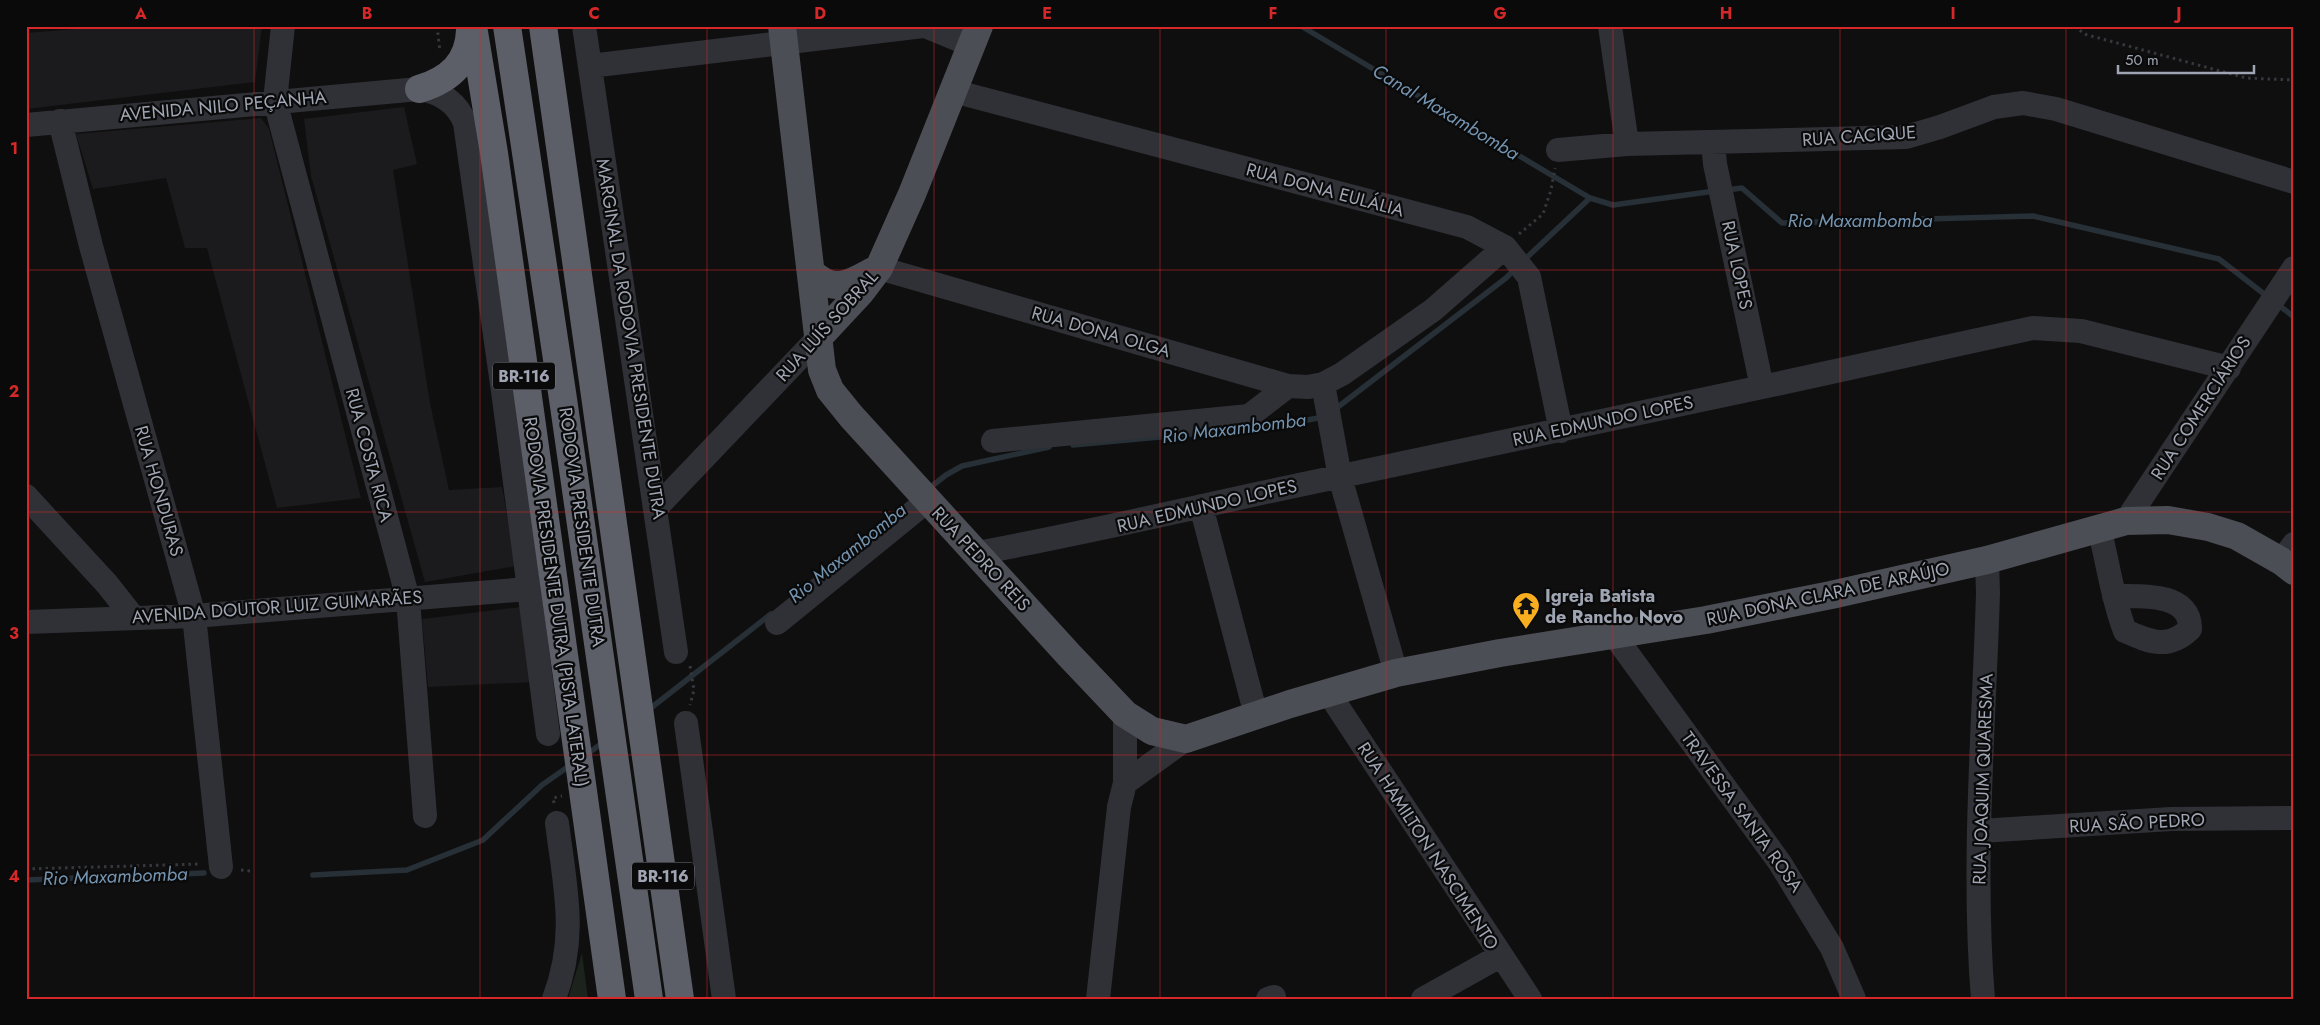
<svg xmlns="http://www.w3.org/2000/svg" width="2320" height="1025" viewBox="0 0 2320 1025" font-family="Jost,sans-serif">
	<rect width="100%" height="100%" fill="#0f0f10"/>
	<path fill="#1b1b1d" d="M114 26H262L255 82 26 109V33Z
		M404 107 417 164 393 170 430 403 449 490 502 487 516 566 425 582 311 176 304 119Z
		M261 118 269 129 361 498 277 508 207 248H185L166 178 93 189 76 134Z
		M521 607 532 682 428 687 422 619Z"/>
	<path fill="#1b231c" d="M582 953 588 999H568Z"/>
	<g fill="none" stroke-linecap="round" stroke-linejoin="round">
		<path stroke="#273036" stroke-width="5.5" d="M1301 26 1590 198 1613 205 1715 191
			M1727 190 1742 188 1782 223 2033 216 2219 259 2268 297
			M1522 262 1590 198
			M2276 303 2294 317
			M1334 410 1506 278 1516 268
			M1073 445 1268 427 1324 417
			M927 490 946 475 962 466 1049 447
			M647 711 771 614
			M586 755 605 741
			M313 875 407 870 483 840 542 785 572 764
			M26 880 204 873"/>
		<path stroke="#36383d" stroke-width="3" stroke-dasharray="2.5 4" stroke-linecap="butt" d="M437 26 440 52
			M2075 26 2084 34 2246 78 2294 80
			M2292 26 2294 28
			M1519 234 1543 214 1551 190 1555 168
			M690 666 694 690 690 705
			M554 803 553 798 562 796
			M26 869 200 864
			M241 870 250 871"/>
		<path stroke="#303136" stroke-width="24" d="M283 26 275 101 408 599 425 816
			M584 26 676 652
			M925 26 971 45
			M1610 26 1627 144
			M590 66 923 26
			M953 91 1467 227 1505 247 1529 277 1561 431
			M60 121 91 246 194 616 221 867
			M26 125 419 89C441 92 457 102 465 123L503 391 548 734
			M1713 142 1715 164 1762 387
			M1558 150 1627 144 1906 137 1940 127 1994 107 2023 103 2056 109 2294 182
			M879 268 1288 386 1308 387 1323 384 1342 374 1433 310 1505 247
			M1323 384 1340 477 1396 673
			M993 441 1249 416 1288 386
			M26 496 107 584 133 617
			M1201 506 1256 715
			M656 508 819 337
			M2126 521 2294 268
			M2099 528C2108 562 2112 598 2125 631 2150 642 2168 650 2190 629 2191 592 2140 596 2114 596
			M977 553C1081 534 1182 510 1285 488 1535 436 1784 383 2033 328L2081 331 2229 368
			M2281 561 2294 544
			M26 622 194 616 528 589
			M777 623 927 501
			M1614 635 1780 863 1832 948 1854 999
			M1328 692 1530 999
			M686 723 724 999
			M1125 783 1186 739
			M1980 831 2171 819 2294 818
			M554 999C578 935 565 888 557 823
			M1098 999 1119 807 1125 783V714
			M1268 999 1274 997
			M1423 999 1500 956
			M1983 999C1972 865 1984 727 1988 593L1987 560"/>
		<path stroke="#4c4e55" stroke-width="28" d="M782 26 822 370 830 390 851 416 1069 655 1125 714 1152 731 1186 739 1290 704 1396 673 1500 653 1706 620 1831 595 1987 560 2126 521 2168 520 2208 527 2237 536 2281 561 2294 571
			M812 273C835 294 849 284 873 271
			M819 337 860 293 879 268 912 194 979 26"/>
		<path stroke="#5c5f67" stroke-width="28" d="M473 26 494 153 612 999
			M507 26 563 399 649 999
			M543 26 680 999
			M419 89C449 80 469 63 470 30"/>
	</g>
	<path fill="none" stroke="#d62828" stroke-width="1" stroke-opacity="0.55" d="M254 26V999M480 26V999M707 26V999M934 26V999M1160 26V999M1386 26V999M1613 26V999M1840 26V999M2066 26V999M26 270H2294M26 512H2294M26 755H2294"/>
	<defs>
		<symbol id="temple-pin" viewBox="-11 -11 22 30"><path d="M0 17L-7.5 6A9.5 9.5 0 1 1 7.5 6Z" fill="#f9ae1f" stroke="#0a0a0b"/><path d="M0-6L5-2H3V0L6.5 2.5H4V6H1.5V3h-3V6H-4V2.5H-6.5L-3 0V-2H-5Z" fill="#111"/></symbol>
	</defs>
	<g fill-rule="evenodd">
		<use href="#temple-pin" x="1510" y="590" width="32" height="43"/>
	</g>
	<g text-anchor="middle" dominant-baseline="central" stroke-width="4.5" stroke-linejoin="round" paint-order="stroke">
		<g fill="#0a0a0b" stroke="#727680" stroke-width="1">
			<rect x="493" y="362.5" width="62" height="27" rx="4"/>
			<rect x="632" y="862.5" width="62" height="27" rx="4"/>
		</g>
		<g font-size="16" font-weight="bold" fill="#9fa5b2">
			<text x="524" y="376">BR-116</text>
			<text x="663" y="876">BR-116</text>
		</g>
		<g font-size="18" fill="#9fa5b2" stroke="#0a0a0b">
			<text transform="translate(223 106) rotate(-5)">AVENIDA NILO PEÇANHA</text>
			<text transform="translate(1859 136) rotate(-4)">RUA CACIQUE</text>
			<text transform="translate(1325 190) rotate(15)">RUA DONA EULÁLIA</text>
			<text transform="translate(1737 265) rotate(78)">RUA LOPES</text>
			<text transform="translate(827 326) rotate(-48)">RUA LUÍS SOBRAL</text>
			<text transform="translate(1101 332) rotate(16)">RUA DONA OLGA</text>
			<text transform="translate(631 339) rotate(81)">MARGINAL DA RODOVIA PRESIDENTE DUTRA</text>
			<text transform="translate(2201 408) rotate(-57)">RUA COMERCIÁRIOS</text>
			<text transform="translate(1603 421) rotate(-12)">RUA EDMUNDO LOPES</text>
			<text transform="translate(369 455) rotate(75)">RUA COSTA RICA</text>
			<text transform="translate(159 491) rotate(74)">RUA HONDURAS</text>
			<text transform="translate(1207 506) rotate(-13)">RUA EDMUNDO LOPES</text>
			<text transform="translate(582 527) rotate(82)">RODOVIA PRESIDENTE DUTRA</text>
			<text transform="translate(981 559) rotate(47)">RUA PEDRO REIS</text>
			<text transform="translate(1828 594) rotate(-12)">RUA DONA CLARA DE ARAÚJO</text>
			<text transform="translate(556 602) rotate(82)">RODOVIA PRESIDENTE DUTRA (PISTA LATERAL)</text>
			<text transform="translate(277 607) rotate(-4)">AVENIDA DOUTOR LUIZ GUIMARÃES</text>
			<text transform="translate(1983 779) rotate(-88)">RUA JOAQUIM QUARESMA</text>
			<text transform="translate(1742 812) rotate(54)">TRAVESSA SANTA ROSA</text>
			<text transform="translate(2137 823) rotate(-3)">RUA SÃO PEDRO</text>
			<text transform="translate(1428 846) rotate(57)">RUA HAMILTON NASCIMENTO</text>
		</g>
		<g font-size="18" font-weight="bold" fill="#9fa5b2" stroke="#0a0a0b" text-anchor="start">
			<text x="1545" y="596">Igreja Batista<tspan x="1545" dy="21">de Rancho Novo</tspan></text>
		</g>
		<g font-size="19" font-style="italic" fill="#7494b0" stroke="#0a0a0b">
			<text transform="translate(1446 112) rotate(31)">Canal Maxambomba</text>
			<text x="1860" y="220">Rio Maxambomba</text>
			<text transform="translate(1234 428) rotate(-7)">Rio Maxambomba</text>
			<text transform="translate(847 553) rotate(-39)">Rio Maxambomba</text>
			<text transform="translate(115 876) rotate(-2)">Rio Maxambomba</text>
		</g>
	</g>
	<rect width="2320" height="1025" fill="none" stroke="#0a0a0b" stroke-width="55"/>
	<path d="M2118 65v8h136v-8" fill="none" stroke="#9fa5b2" stroke-width="2.5"/>
	<text x="2125" y="65" font-size="15" fill="#9fa5b2" stroke="#0a0a0b" stroke-width="4" paint-order="stroke">50 m</text>
	<rect x="28" y="28" width="2264" height="970" fill="none" stroke="#d62828" stroke-width="2"/>
	<g font-size="16" text-anchor="middle" font-weight="bold" fill="#d62828">
		<text x="141" y="19">A</text>
		<text x="367" y="19">B</text>
		<text x="594" y="19">C</text>
		<text x="820" y="19">D</text>
		<text x="1047" y="19">E</text>
		<text x="1273" y="19">F</text>
		<text x="1500" y="19">G</text>
		<text x="1726" y="19">H</text>
		<text x="1953" y="19">I</text>
		<text x="2179" y="19">J</text>
		<text x="14" y="154">1</text>
		<text x="14" y="397">2</text>
		<text x="14" y="639">3</text>
		<text x="14" y="882">4</text>
	</g>
</svg>
